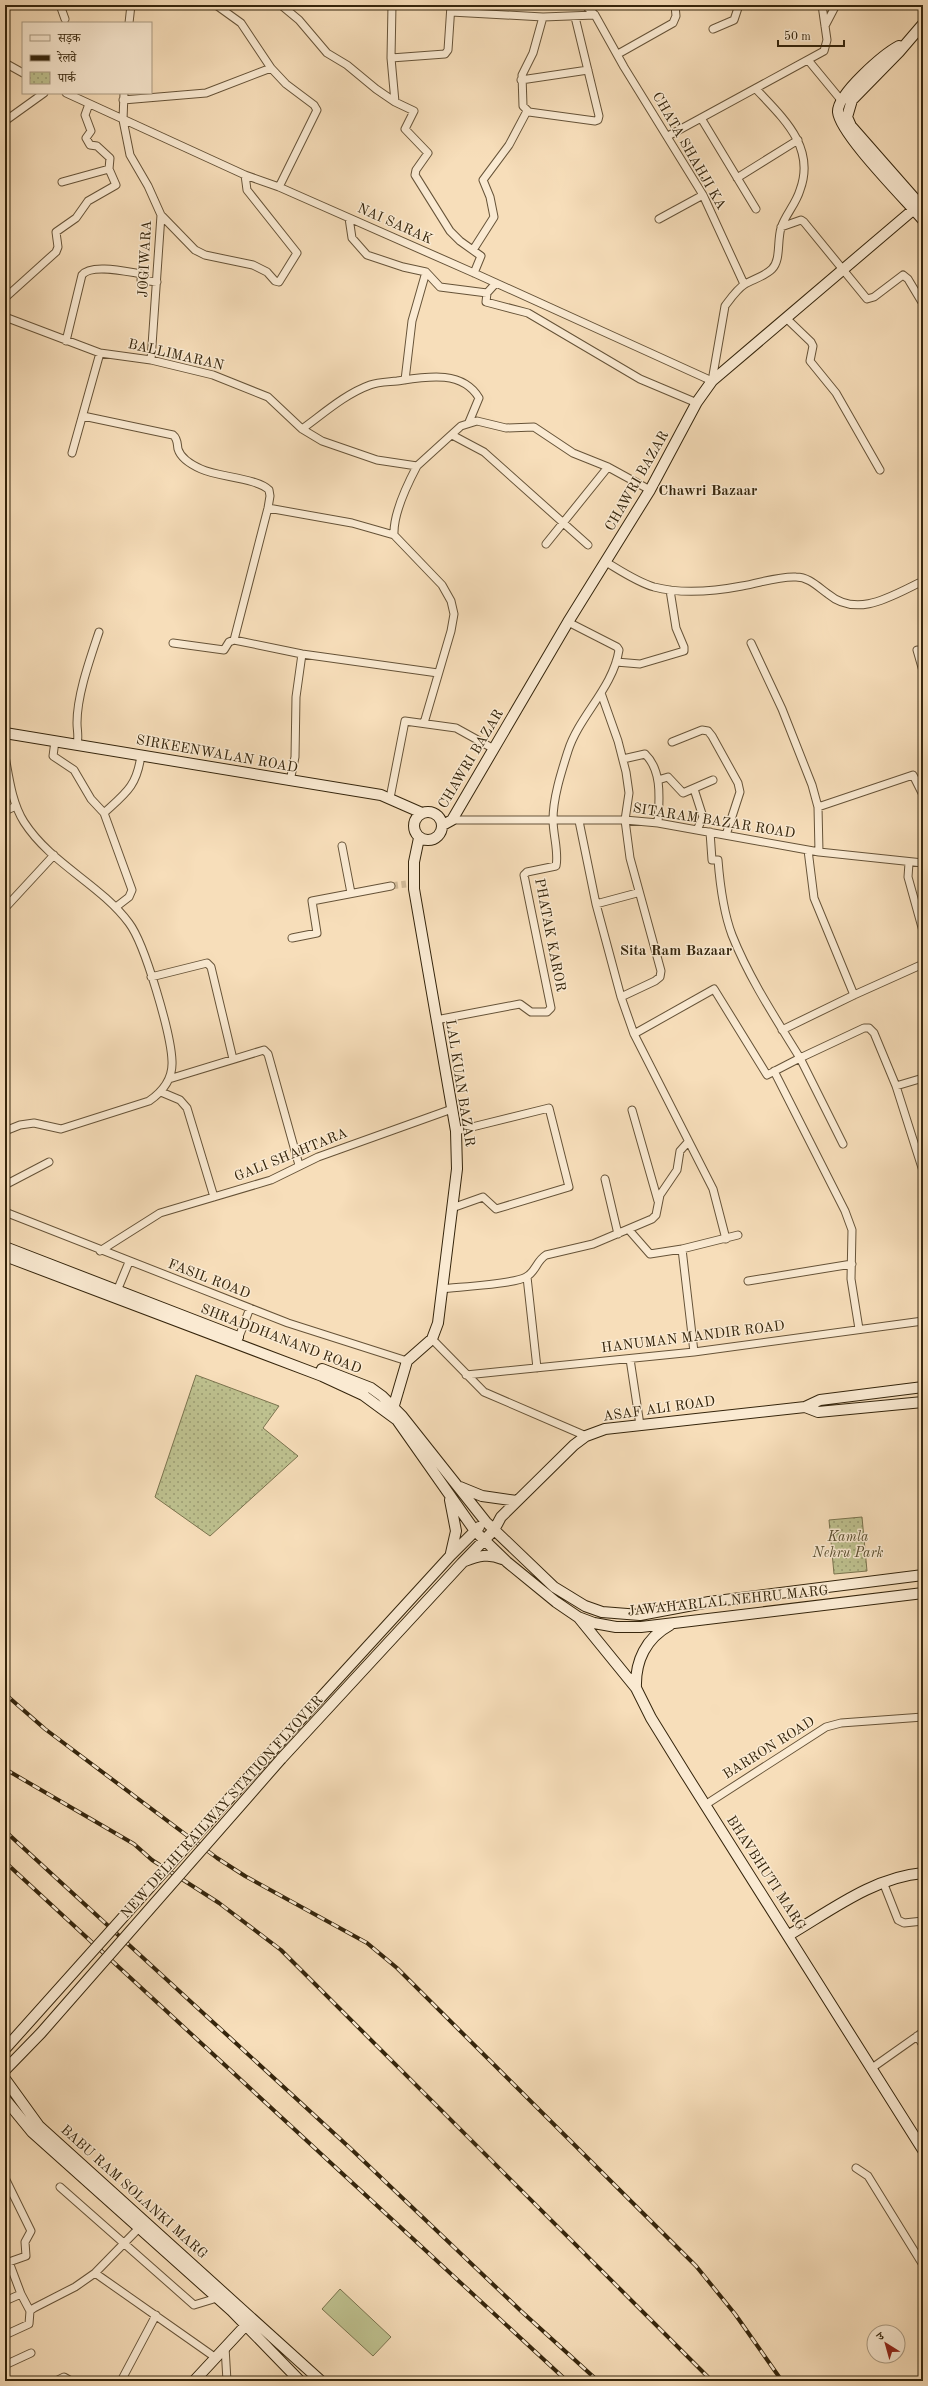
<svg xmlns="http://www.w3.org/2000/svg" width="928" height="2386" viewBox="0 0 928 2386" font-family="'Old Standard TT','Noto Serif Devanagari',serif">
	<defs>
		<pattern id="park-dots" width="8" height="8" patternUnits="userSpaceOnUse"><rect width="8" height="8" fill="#bec18f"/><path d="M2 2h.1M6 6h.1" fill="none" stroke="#9b9d73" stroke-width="1.8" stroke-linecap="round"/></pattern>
	</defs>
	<rect width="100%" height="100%" fill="#f7deba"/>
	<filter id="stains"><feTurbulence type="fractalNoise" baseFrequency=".005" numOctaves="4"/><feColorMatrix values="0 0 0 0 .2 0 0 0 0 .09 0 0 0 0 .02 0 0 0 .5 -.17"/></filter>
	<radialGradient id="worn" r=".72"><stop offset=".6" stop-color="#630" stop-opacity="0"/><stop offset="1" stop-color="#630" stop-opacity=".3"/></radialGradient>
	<path fill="#bec18f" stroke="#7a734e" d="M340 2289 391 2337 373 2356 322 2309Z"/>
	<path fill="url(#park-dots)" stroke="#7a734e" d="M196 1375 279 1406 263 1428 298 1456 210 1536 155 1497Z
		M862 1517 867 1571 834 1574 829 1520Z"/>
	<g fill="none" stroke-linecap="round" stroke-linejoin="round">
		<path stroke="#d0b997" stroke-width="7" stroke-dasharray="7 3.5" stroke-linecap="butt" d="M391 886 406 884"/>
		<defs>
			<path id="street" d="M60 5 65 19
				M216 5 241 23 271 68 286 84 314 105 317 110 279 187
				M281 5 299 20 327 53 347 65 376 89 395 102
				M392 5 391 58 395 102 414 111 405 129 428 153 416 170 415 175 450 231 460 241 481 256 474 273
				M585 5 595 15 624 67 703 195 744 284
				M451 12 543 17 595 15
				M543 17 533 53 522 75 523 106 529 112 595 121 598 120 599 116 575 17
				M129 23 131 5
				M825 26 836 5
				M713 29 734 20 739 5
				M618 54 673 23 676 16 675 5
				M391 58 445 54 448 50 451 5
				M808 60 841 100
				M5 63 23 73
				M521 80 588 70
				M66 93 245 175 279 187 474 273 712 381 725 306C731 298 737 289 745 284 754 279 765 276 772 269 781 260 777 241 781 228 785 215 796 204 800 190 816 147 783 118 756 89
				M124 93 123 120 130 155 148 186 161 215 151 360
				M123 100 206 93 271 68
				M701 118 756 209
				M5 121 44 93
				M668 136 824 51 827 40 822 5
				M737 178 798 140
				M62 182 109 169
				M161 215 195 250 205 255 253 265 267 272 275 281 279 282 297 253 247 190 245 175
				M349 218 352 238 367 255 403 267 426 272 440 287 487 293 496 283
				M659 219 703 195
				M781 227 801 220 804 222 867 299 874 297 903 275 908 279 923 304
				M473 250 494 217 490 197 483 180 509 145 527 111
				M487 293 486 302 528 313 640 379 697 403
				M6 297 56 252 58 247 56 232 76 218 88 201 116 185 109 169 110 158 97 146 90 145 86 138 91 131 85 115 89 104
				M5 317 100 353 151 360 213 375 268 397 302 429 322 441 377 460 417 466 461 426 477 421 506 428 534 427 573 453 608 467 650 490
				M786 318 811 342 813 346 810 361 836 393 880 470
				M66 341 82 275C91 263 128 272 142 274L141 280 157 282
				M405 380 412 321 426 272
				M83 416 173 435C178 439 177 444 178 449 181 459 192 465 201 469 218 477 257 478 269 490L270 496 268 508 234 640 302 654 438 673
				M302 429C323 414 345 394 370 385 378 382 388 382 397 381 424 377 462 369 479 398L469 422
				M452 435 484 452 588 545
				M72 453 100 353
				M268 508 352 523 394 535 442 585 451 601 454 614 451 631 424 723
				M394 535C393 515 408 483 417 466
				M546 544 608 467
				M606 562C621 571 637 582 654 587 681 594 716 591 742 586 760 583 779 576 796 577 809 577 818 587 828 594 858 619 893 595 923 581
				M173 643 224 650 229 642 234 640
				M751 643 782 709 812 785 818 807 819 852
				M917 650 923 671
				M616 662 640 664 684 651V647L676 628 670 590
				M601 693 618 741 626 772 629 793 625 820 630 858 661 971 660 977 655 981 621 997
				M55 741 53 756 74 770 91 799 104 813 132 890 129 897 116 907
				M672 742 702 730 708 731 712 736 738 783 740 792 726 835
				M77 745C79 736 77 731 77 723 77 695 90 659 99 632
				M5 756C9 778 12 803 24 822 51 864 100 884 129 923 145 944 171 1034 172 1061 173 1079 162 1092 149 1101L61 1129 34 1123 20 1125 5 1131
				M623 759 645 754C663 771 659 801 658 823
				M658 780 668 777 683 793 713 780
				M290 781 295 757 296 697 302 654
				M694 789 703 817 697 830
				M390 798 405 721 456 728 494 749
				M818 807 913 775 923 795
				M5 811 16 806
				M104 813C126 793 137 786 141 755
				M452 820H625L658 823 819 852 923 863
				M579 821 596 904 621 997 634 1034 713 1189 726 1239
				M342 846 351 893
				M808 850 814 898 854 995
				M909 863 908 877 923 931
				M596 904 637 893
				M5 908 54 855
				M292 938 317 933 312 901 391 886
				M151 977 207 963 211 967 233 1059
				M436 1020 520 1004 531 1012H547L551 1008 524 875 527 872 556 866C559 853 553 834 553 820 553 798 561 773 568 751 579 716 613 688 619 650L617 647 568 622
				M782 1030 854 995 923 964
				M634 1034 714 989 767 1075 800 1058C776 1019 749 978 732 935 723 911 720 885 718 860H712L710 832
				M774 1071 845 1211 852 1230 851 1279 859 1329
				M169 1079 264 1050 268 1054 299 1165
				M896 1086 923 1078
				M161 1092 180 1100 187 1108 214 1197
				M632 1110 658 1201
				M843 1144 800 1058 864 1028H869L874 1033 896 1086 923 1171
				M605 1179 618 1234
				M5 1185 49 1162
				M452 1208 483 1197 496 1209 569 1187 549 1108 456 1131
				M5 1212 288 1323 407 1361
				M629 1230 650 1254 682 1249
				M100 1251 160 1213 271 1180 318 1157 452 1109
				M527 1277 537 1368
				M748 1281 852 1264
				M442 1289C458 1287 515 1284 526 1277 536 1272 536 1261 546 1255L593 1244 652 1219 656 1215 660 1195 677 1170 680 1151 688 1142
				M117 1291 129 1262
				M239 1337 250 1308
				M432 1339 484 1392 586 1436
				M694 1352 682 1249 738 1235
				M630 1359 640 1425
				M466 1375 694 1352 923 1321
				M705 1805 826 1727 841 1723 923 1717
				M883 1882 898 1920 904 1923 923 1921
				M917 2036 923 2045
				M872 2068 923 2032
				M856 2168 868 2176 923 2265
				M5 2178 31 2231 25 2242 26 2256 9 2262 5 2260
				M60 2187 194 2305 217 2298
				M9 2262 21 2294 30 2311
				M95 2273 216 2358
				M5 2301 21 2294
				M5 2335 29 2324 30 2311 34 2308 75 2287 95 2273 138 2229
				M225 2347 227 2381
				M5 2365 31 2353
				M56 2381 64 2377 71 2381
				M121 2381 156 2315"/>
			<path id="secondary" d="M922 5 923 7
				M923 24 899 52 852 100 847 117 851 126 923 208
				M899 46C884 54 837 94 838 112 840 134 906 200 923 220
				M5 733 381 795 422 813
				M414 826a14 14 0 1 1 28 0a14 14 0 1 1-28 0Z
				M443 825 452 820 568 622 650 490 697 402 712 381 920 204
				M5 1247 238 1337
				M5 1256 322 1376 363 1395 397 1420 475 1531 507 1562 556 1602 578 1617 594 1623 616 1627H641L923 1593
				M322 1369 371 1388 382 1396 402 1416 486 1522 554 1587 585 1606 602 1612 640 1615 709 1602 923 1575
				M805 1407 818 1412 923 1402
				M392 1412 407 1361 432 1339 438 1323 457 1169 456 1131 414 889V862L419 838
				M460 1487 482 1496 517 1501
				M450 1500 456 1531 451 1553
				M465 1561C478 1556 489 1553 502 1559
				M579 1618 636 1688 651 1718 685 1773 923 2150
				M636 1688C635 1661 646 1638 670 1625
				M270 1753 451 1555 479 1527
				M281 1759 462 1563 494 1530 501 1517 574 1445 586 1436 605 1429 805 1407 820 1400 923 1387
				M789 1935C830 1911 874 1877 923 1873
				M5 2079 39 2126 321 2381
				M5 2099 32 2132 232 2311 300 2381
				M194 2381 246 2325"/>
		</defs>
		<use href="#street" stroke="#665338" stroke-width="9"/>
		<use href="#secondary" stroke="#35250c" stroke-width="12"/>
		<use href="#street" stroke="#faead2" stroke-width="7"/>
		<use href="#secondary" stroke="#faead2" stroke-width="10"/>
		<defs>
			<path id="rail" d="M5 1694 45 1729 217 1858 245 1876 367 1943 397 1968 696 2266 735 2314 782 2381
				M5 1769 134 1844 152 1860 219 1903 281 1950 712 2381
				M5 1831 350 2148 521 2311 598 2381
				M5 1862 567 2381"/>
		</defs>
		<use href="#rail" stroke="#35250c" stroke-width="4"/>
		<use href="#rail" stroke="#faead2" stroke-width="2.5" stroke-dasharray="8" stroke-linecap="butt"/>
		<defs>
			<path id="secondary-bridge" d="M5 2049 270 1753
				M5 2070 41 2033 281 1759"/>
		</defs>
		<use href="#secondary-bridge" stroke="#35250c" stroke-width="12" stroke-linecap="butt"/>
		<use href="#secondary-bridge" stroke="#faead2" stroke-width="10"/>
	</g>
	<g text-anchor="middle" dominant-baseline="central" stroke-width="3" stroke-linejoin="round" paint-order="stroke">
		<g font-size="14" fill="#35250c" stroke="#faead2">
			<text transform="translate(689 151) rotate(60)">CHATA SHAHJI KA</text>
			<text transform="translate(395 224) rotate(24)">NAI SARAK</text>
			<text transform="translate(145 259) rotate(-87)">JOGIWARA</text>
			<text transform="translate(176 355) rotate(13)">BALLIMARAN</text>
			<text transform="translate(637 481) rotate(-60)">CHAWRI BAZAR</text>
			<text transform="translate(217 754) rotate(10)">SIRKEENWALAN ROAD</text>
			<text transform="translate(471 759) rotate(-59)">CHAWRI BAZAR</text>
			<text transform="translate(714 821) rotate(9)">SITARAM BAZAR ROAD</text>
			<text transform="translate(550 935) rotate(79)">PHATAK KAROR</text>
			<text transform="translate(460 1083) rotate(81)">LAL KUAN BAZAR</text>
			<text transform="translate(291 1155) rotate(-22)">GALI SHAHTARA</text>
			<text transform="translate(209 1279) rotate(21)">FASIL ROAD</text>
			<text transform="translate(693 1337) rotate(-7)">HANUMAN MANDIR ROAD</text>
			<text transform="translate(281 1339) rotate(21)">SHRADDHANAND ROAD</text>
			<text transform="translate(659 1409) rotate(-8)">ASAF ALI ROAD</text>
			<text transform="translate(728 1601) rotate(-6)">JAWAHARLAL NEHRU MARG</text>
			<text transform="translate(769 1748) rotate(-32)">BARRON ROAD</text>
			<text transform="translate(222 1807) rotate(-48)">NEW DELHI RAILWAY STATION FLYOVER</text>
			<text transform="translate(766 1873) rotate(57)">BHAVBHUTI MARG</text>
			<text transform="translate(134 2192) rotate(42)">BABU RAM SOLANKI MARG</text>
		</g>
		<g font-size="14" font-style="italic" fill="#574c2d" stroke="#faead2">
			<text x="848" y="1537">Kamla<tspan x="848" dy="16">Nehru Park</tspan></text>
		</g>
		<g font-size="15" font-weight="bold" fill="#35250c" stroke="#faead2">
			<text x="708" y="491">Chawri Bazaar</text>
			<text x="676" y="951">Sita Ram Bazaar</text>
		</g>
	</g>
	<rect width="928" height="2386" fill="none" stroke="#f7deba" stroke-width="20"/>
	<rect x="6" y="6" width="916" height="2374" fill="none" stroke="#35250c" stroke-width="2"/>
	<rect x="10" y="10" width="908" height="2366" fill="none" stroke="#35250c"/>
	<rect x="22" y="22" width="130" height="72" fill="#faead2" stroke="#ab9b83"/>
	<rect x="30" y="35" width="20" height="6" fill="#faead2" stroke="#ab9b83"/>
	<text x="58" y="42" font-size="12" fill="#35250c">सड़क</text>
	<rect x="30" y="55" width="20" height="6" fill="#35250c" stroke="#ab9b83"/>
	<text x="58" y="62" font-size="12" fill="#35250c">रेलवे</text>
	<rect x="30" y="72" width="20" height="12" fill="url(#park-dots)" stroke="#ab9b83"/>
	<text x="58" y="82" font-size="12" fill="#35250c">पार्क</text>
	<g transform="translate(886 2344) rotate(323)"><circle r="19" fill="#faead2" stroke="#ab9b83"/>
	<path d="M0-3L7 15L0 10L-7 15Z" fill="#8f2418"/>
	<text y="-6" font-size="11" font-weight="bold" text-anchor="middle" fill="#35250c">उ</text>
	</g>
	<path d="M778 40v6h66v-6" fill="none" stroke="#35250c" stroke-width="2"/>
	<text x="784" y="40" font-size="12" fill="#35250c" stroke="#faead2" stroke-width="3" paint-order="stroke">50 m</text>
	<rect width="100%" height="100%" filter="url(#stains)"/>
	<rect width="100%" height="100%" fill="url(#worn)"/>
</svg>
